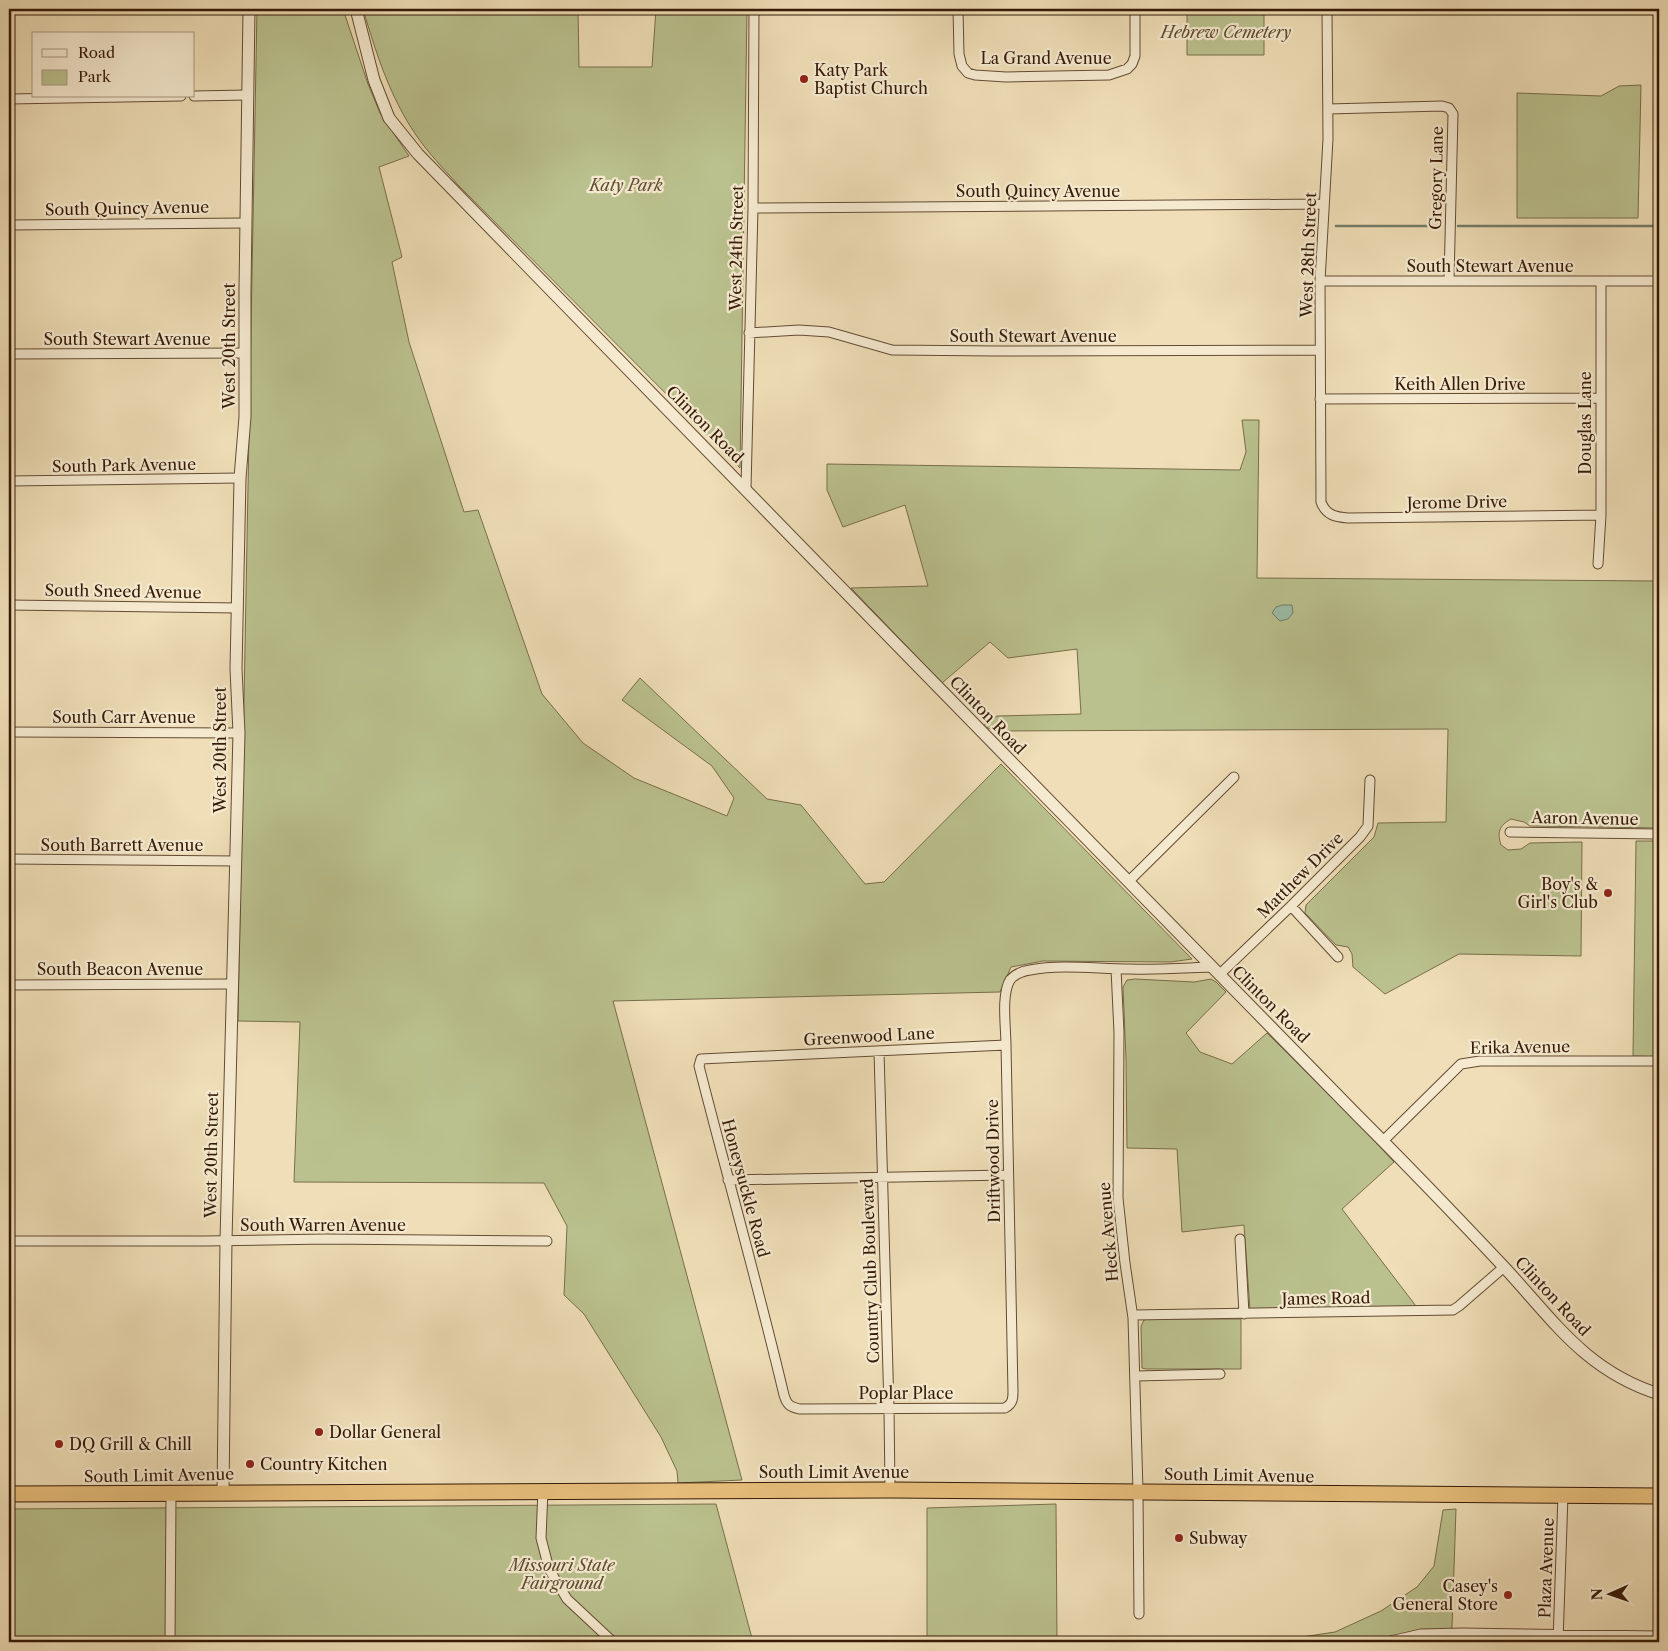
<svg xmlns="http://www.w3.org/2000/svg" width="1668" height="1651" viewBox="0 0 1668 1651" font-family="'Libre Caslon Text',serif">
	<rect width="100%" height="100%" fill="#efdeb7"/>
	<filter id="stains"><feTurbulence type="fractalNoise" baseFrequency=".004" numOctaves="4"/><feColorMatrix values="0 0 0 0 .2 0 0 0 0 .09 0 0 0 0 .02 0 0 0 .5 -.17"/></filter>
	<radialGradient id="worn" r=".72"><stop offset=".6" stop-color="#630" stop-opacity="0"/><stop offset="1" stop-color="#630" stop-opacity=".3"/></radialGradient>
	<path fill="#bac18e" stroke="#786e4a" d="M257 9H343L368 84 380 113 409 156 379 167 402 257 392 262 409 342 464 512 478 510 542 694 583 743 634 778 727 816 734 798 712 766 622 700 640 678 767 799 801 805 865 884 884 882 1001 764 1192 959 1171 962 1043 961 1011 967 1000 992 613 1001 742 1480 678 1483 677 1471 661 1437 584 1314 564 1295 567 1226 544 1183 294 1182 300 1022 238 1021Z
		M363 9H578L579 67H652L656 9H747L740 468 458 185C444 169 428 153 416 135 390 97 376 53 363 9Z
		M1187 9H1264V55H1187Z
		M1641 85 1638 218H1517V93L1601 96 1619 86Z
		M1242 420H1259L1257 578 1658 581 1659 501V828L1530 826 1524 822 1511 819C1499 826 1497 832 1501 845L1508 850 1521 849 1530 843 1582 842 1581 956 1459 954 1385 994 1353 967 1352 954 1348 947 1336 945 1305 913 1306 905 1374 837 1378 823 1446 822 1448 729 997 731 982 726 997 716 1081 714 1077 649 1008 658 990 642 942 683 851 588 928 586 905 505 843 527 827 490V464L1240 470 1246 452Z
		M1636 841H1659V1057L1633 1056Z
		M1135 979 1194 982 1211 979 1216 982 1226 992 1186 1033 1200 1052 1232 1064 1267 1033 1355 1120 1394 1162 1342 1209 1419 1310H1250L1244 1225 1182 1232 1177 1149 1127 1148 1126 1059 1123 987 1127 980Z
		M1148 1319H1241V1369H1146L1142 1368 1141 1326 1144 1320Z
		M716 1504 753 1642H9V1509Z
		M1056 1504 1057 1642H927V1508Z
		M1456 1509 1452 1628 1375 1642H1269L1335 1632 1381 1611 1417 1587 1434 1566 1443 1510Z"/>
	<path fill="#9bbda9" stroke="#737c68" d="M1282 605H1292L1293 613 1288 619 1280 621 1272 613 1276 607Z"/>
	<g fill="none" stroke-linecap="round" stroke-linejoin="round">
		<path stroke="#737c68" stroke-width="2.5" d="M1336 226H1439
			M1458 226H1659"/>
		<defs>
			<path id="minor" d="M958 9 959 54 962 66 968 73 975 75 1006 77 1109 75 1127 69 1132 64 1135 56V9
				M1327 9 1328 139 1320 281 1321 502C1326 515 1335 517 1348 518L1601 515
				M194 96 247 95
				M9 99 181 96
				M1328 109 1442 106 1449 108 1453 114 1449 281
				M753 208 1324 204
				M9 225 245 223
				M1320 281H1659
				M749 333 799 330 829 332 892 350 996 351 1320 350
				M9 354 245 353
				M1320 399 1600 398
				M9 481 240 478
				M746 488 753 208 754 9
				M1598 564 1601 515V281
				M9 605 238 608
				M9 732 239 733
				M1510 832 1659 834
				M9 859 236 861
				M1128 882 1234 777
				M1291 906 1338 957
				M1116 969 1119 1032 1118 1198 1125 1263 1133 1318 1138 1491 1139 1614
				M1219 975 1291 906 1360 837 1368 826 1370 780
				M9 985 231 984
				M1006 1045 701 1059 699 1066C727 1176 758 1285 784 1395 787 1405 790 1407 800 1409L1005 1408C1012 1404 1013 1400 1013 1392L1006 1045C1006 1028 1001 995 1010 980 1015 974 1023 971 1030 970 1063 964 1097 969 1130 969 1157 970 1184 968 1211 967
				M879 1051 889 1408 890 1490
				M1383 1141 1461 1064 1480 1061H1659
				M728 1180 1008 1175
				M1240 1239 1244 1314
				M9 1241H204L325 1239 547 1241
				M1133 1315 1453 1310 1459 1306 1504 1267
				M1136 1376 1220 1374
				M543 1490 541 1538 549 1569 567 1599 613 1642
				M170 1642 171 1493
				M1386 1642 1421 1634 1462 1633 1659 1636
				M1558 1642 1563 1495"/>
			<path id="tertiary" d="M356 9 374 80 389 118 418 154C732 474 1042 796 1357 1115 1407 1165 1456 1216 1504 1267 1554 1321 1586 1371 1659 1394
				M223 1492 226 1240 239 733 236 669 240 478 245 417V290L249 9"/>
			<path id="trunk" d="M9 1494 890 1490 1659 1496"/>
		</defs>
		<use href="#minor" stroke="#644b33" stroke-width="11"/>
		<use href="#tertiary" stroke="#644b33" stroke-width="13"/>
		<use href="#trunk" stroke="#361a07" stroke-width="17"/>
		<use href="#minor" stroke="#f5ead0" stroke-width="9"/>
		<use href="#tertiary" stroke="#f5ead0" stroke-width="11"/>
		<use href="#trunk" stroke="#e8bf7c" stroke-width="15"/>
	</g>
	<g fill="#8f2418" stroke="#f5ead0" stroke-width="2">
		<circle cx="804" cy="79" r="5"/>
		<circle cx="1608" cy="893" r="5"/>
		<circle cx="319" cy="1432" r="5"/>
		<circle cx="59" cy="1444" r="5"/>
		<circle cx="250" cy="1464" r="5"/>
		<circle cx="1179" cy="1538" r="5"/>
		<circle cx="1508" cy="1595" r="5"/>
	</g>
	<g text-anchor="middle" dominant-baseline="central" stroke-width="4.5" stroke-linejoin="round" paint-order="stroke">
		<g font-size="16" font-style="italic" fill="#5e4c30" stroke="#f5ead0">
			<text x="1226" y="32">Hebrew Cemetery</text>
			<text x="626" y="185">Katy Park</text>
			<text x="562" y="1565">Missouri State<tspan x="562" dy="18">Fairground</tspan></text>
		</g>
		<g font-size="16" fill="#361a07" stroke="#f5ead0">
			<text x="1046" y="58">La Grand Avenue</text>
			<text transform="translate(1436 178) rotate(-89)">Gregory Lane</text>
			<text x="1038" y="191">South Quincy Avenue</text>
			<text transform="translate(127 208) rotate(-1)">South Quincy Avenue</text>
			<text transform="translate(736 248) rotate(-89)">West 24th Street</text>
			<text transform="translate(1308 255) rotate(-88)">West 28th Street</text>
			<text x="1490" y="266">South Stewart Avenue</text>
			<text x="1033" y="336">South Stewart Avenue</text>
			<text x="127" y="339">South Stewart Avenue</text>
			<text transform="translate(229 346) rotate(-90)">West 20th Street</text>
			<text x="1460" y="384">Keith Allen Drive</text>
			<text transform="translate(1585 423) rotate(-90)">Douglas Lane</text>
			<text transform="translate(705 424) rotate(45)">Clinton Road</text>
			<text transform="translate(124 465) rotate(-1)">South Park Avenue</text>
			<text transform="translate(1457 502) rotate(-1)">Jerome Drive</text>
			<text transform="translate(123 591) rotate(1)">South Sneed Avenue</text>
			<text transform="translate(988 715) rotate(46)">Clinton Road</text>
			<text x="124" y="717">South Carr Avenue</text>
			<text transform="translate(220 750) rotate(-90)">West 20th Street</text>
			<text transform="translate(1585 818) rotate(1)">Aaron Avenue</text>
			<text x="122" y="845">South Barrett Avenue</text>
			<text transform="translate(1300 875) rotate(-45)">Matthew Drive</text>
			<text x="120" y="969">South Beacon Avenue</text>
			<text transform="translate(1271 1004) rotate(45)">Clinton Road</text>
			<text transform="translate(869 1036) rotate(-3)">Greenwood Lane</text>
			<text transform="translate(1520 1047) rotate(-1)">Erika Avenue</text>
			<text transform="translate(211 1155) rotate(-89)">West 20th Street</text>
			<text transform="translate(993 1161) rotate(-91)">Driftwood Drive</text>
			<text transform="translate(746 1188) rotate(75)">Honeysuckle Road</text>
			<text x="323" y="1225">South Warren Avenue</text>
			<text transform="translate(1108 1232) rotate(-95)">Heck Avenue</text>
			<text transform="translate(870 1271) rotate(-92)">Country Club Boulevard</text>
			<text transform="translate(1553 1296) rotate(47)">Clinton Road</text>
			<text transform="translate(1326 1298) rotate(-1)">James Road</text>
			<text x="906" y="1393">Poplar Place</text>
			<text x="834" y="1472">South Limit Avenue</text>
			<text transform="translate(159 1475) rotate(-1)">South Limit Avenue</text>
			<text transform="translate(1239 1475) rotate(1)">South Limit Avenue</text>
			<text transform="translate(1546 1568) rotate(-88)">Plaza Avenue</text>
		</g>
		<g font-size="16" fill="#361a07" stroke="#f5ead0" text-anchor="start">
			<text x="814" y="70">Katy Park<tspan x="814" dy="18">Baptist Church</tspan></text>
			<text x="1598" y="884" text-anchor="end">Boy's &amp;<tspan x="1598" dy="18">Girl's Club</tspan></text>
			<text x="329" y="1432">Dollar General</text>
			<text x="69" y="1444">DQ Grill &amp; Chill</text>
			<text x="260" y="1464">Country Kitchen</text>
			<text x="1189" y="1538">Subway</text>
			<text x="1498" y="1586" text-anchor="end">Casey's<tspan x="1498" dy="18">General Store</tspan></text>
		</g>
	</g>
	<rect width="1668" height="1651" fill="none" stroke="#efdeb7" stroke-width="30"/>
	<rect x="10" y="10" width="1648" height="1631" fill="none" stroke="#361a07" stroke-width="2.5"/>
	<rect x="15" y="15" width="1638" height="1621" fill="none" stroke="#361a07"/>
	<rect x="32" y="32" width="162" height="65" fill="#f5ead0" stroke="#a99780"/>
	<rect x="42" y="49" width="25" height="8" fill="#f5ead0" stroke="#a99780"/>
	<text x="78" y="58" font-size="15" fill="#361a07">Road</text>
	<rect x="42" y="70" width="25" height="15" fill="#bac18e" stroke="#a99780"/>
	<text x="78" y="82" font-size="15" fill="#361a07">Park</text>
	<g transform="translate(1610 1594) rotate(268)" stroke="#f5ead0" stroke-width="4" paint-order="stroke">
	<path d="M0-4L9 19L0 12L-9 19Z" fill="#361a07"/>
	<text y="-8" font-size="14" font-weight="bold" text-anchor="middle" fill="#361a07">N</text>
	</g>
	<rect width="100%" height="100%" filter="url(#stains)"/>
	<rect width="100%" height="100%" fill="url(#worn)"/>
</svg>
